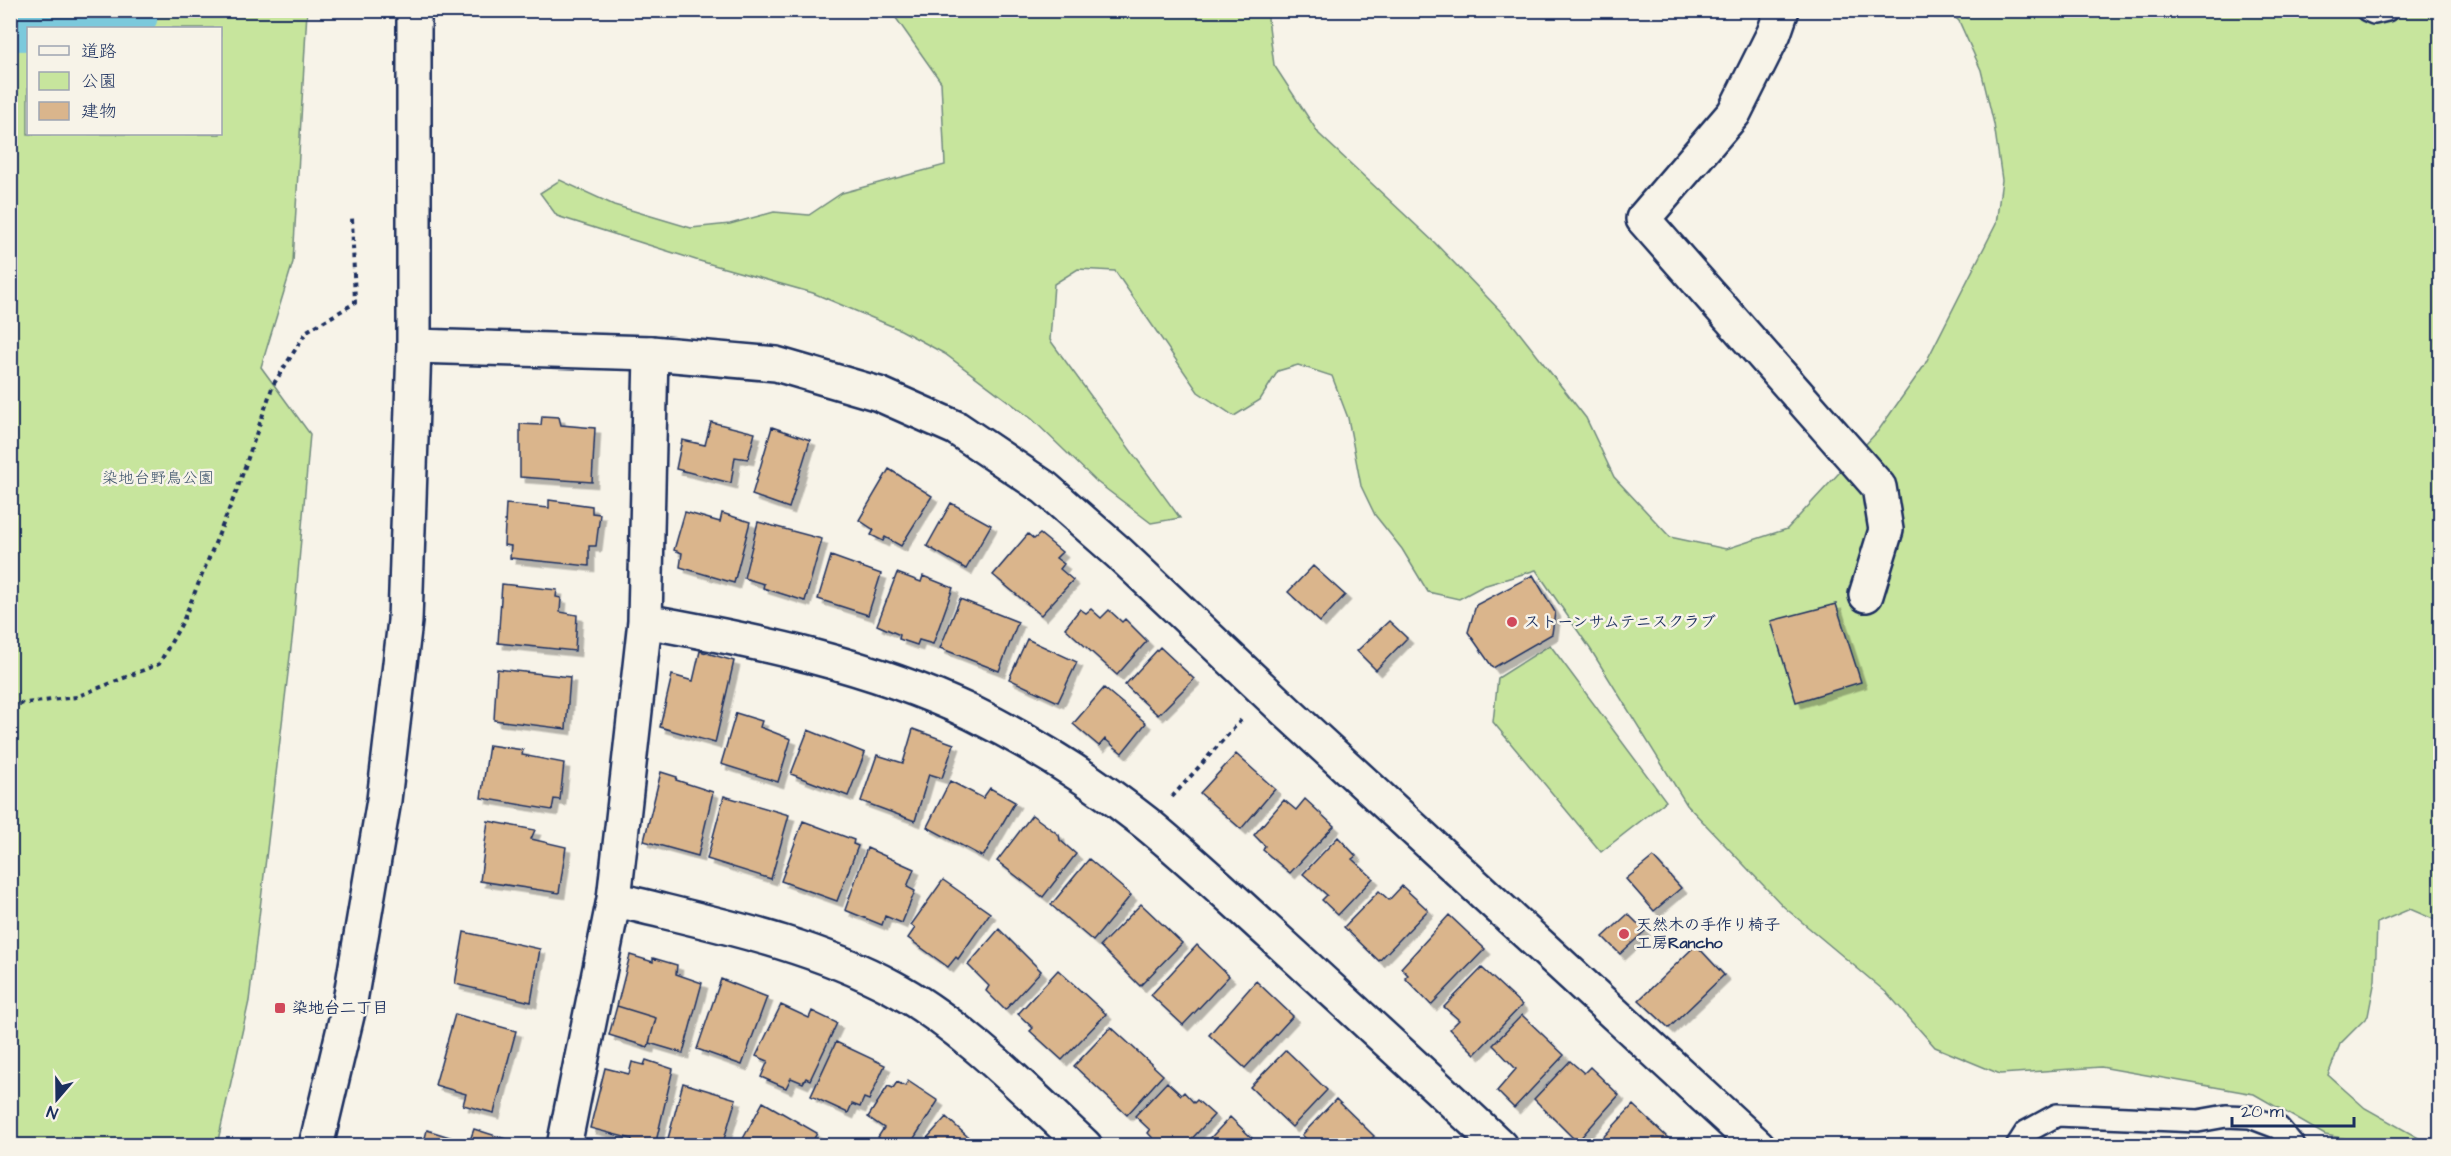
<svg xmlns="http://www.w3.org/2000/svg" width="2451" height="1156" viewBox="0 0 2451 1156" font-family="'Architects Daughter','Klee One',sans-serif">
	<defs>
		<filter id="shadow"><feDropShadow dx="5.5" dy="5.5" stdDeviation="0" flood-color="#0004"/></filter>
	</defs>
	<rect width="100%" height="100%" fill="#f7f3e8"/>
	<filter id="ink" filterUnits="userSpaceOnUse"><feTurbulence type="fractalNoise" baseFrequency=".0167" numOctaves="2"/><feDisplacementMap in="SourceGraphic" scale="12" xChannelSelector="R" yChannelSelector="G"/><feConvolveMatrix kernelMatrix="1 2 1 2 8 2 1 2 1" color-interpolation-filters="sRGB"/></filter>
	<g filter="url(#ink)">
		<path fill="#c7e59d" stroke="#718a7e" stroke-width="1.5" fill-rule="evenodd" d="M10 11H307L293 262 261 367 310 434 293 631 249 1001 217 1145H11ZM28 28H220V134H28Z
			M891 11H1267L1274 65 1319 134 1435 243 1511 322 1586 418 1614 477 1670 537 1726 549 1787 529 1878 431 1924 366 1996 224 2002 180 1994 124 1981 70 1959 21 1948 11H2440V922L2410 909 2377 923 2375 980 2368 1016 2340 1044 2328 1075 2365 1108 2431 1145H2380L2325 1135 2254 1094 2101 1067 2000 1074 1935 1047 1888 994 1784 907 1687 805 1591 650 1536 570 1483 586 1459 599 1428 592 1402 549 1375 515 1361 486 1348 418 1332 376 1298 365 1278 371 1260 400 1234 416 1198 392 1115 271 1078 269 1054 284 1050 340 1180 518 1151 523 1097 482 1032 419 945 354 901 330 813 293 696 260 557 216 540 193 560 180 614 205 691 228 730 224 774 212 809 215 842 193 945 165 941 82Z
			M1550 645 1666 801 1601 852 1493 722 1498 678Z"/>
		<g fill="none" stroke-linecap="round" stroke-linejoin="round">
			<path stroke="#7cc9dc" stroke-width="74" d="M10 14 115 13 122 10"/>
		</g>
		<path fill="#dab58c" stroke="#1b2f5e" stroke-width="1.5" filter="url(#shadow)" d="M542 416 559 417 561 425 595 428 592 482 520 477V424L541 425Z
			M711 422 755 433 748 459 735 457 731 483 676 469 682 440 705 445Z
			M772 427 810 440 789 508 752 495Z
			M889 469 932 496 901 546 885 537 883 541 871 535 874 530 859 520Z
			M549 500 592 506V513L600 514 596 546H589V566L510 558 511 546 504 545 506 504 549 508Z
			M951 503 991 525 966 569 927 546Z
			M685 512 720 522 722 513 750 522 734 583 680 567 682 553 674 550Z
			M758 522 822 539 805 601 763 588 764 584 744 578Z
			M1028 534 1034 539 1040 534 1062 552 1056 558 1064 564 1060 569 1073 580 1041 615 993 575Z
			M831 556 881 574 868 615 818 599Z
			M1313 566 1345 595 1320 622 1288 592Z
			M897 573 921 582 923 576 953 588 933 644 919 640 917 645 899 639 900 635 877 625Z
			M1533 575 1555 612 1552 634 1493 668 1468 632 1476 605Z
			M502 584 557 590 556 597 561 598 560 612 577 615 575 651 498 643Z
			M960 599 1018 622 999 671 940 648Z
			M1836 604 1861 682 1796 702 1771 621Z
			M1080 609 1086 613 1091 609 1101 618 1109 610 1122 622 1125 619 1147 641 1117 675 1065 628Z
			M1389 621 1407 638 1376 670 1357 651Z
			M1027 639 1077 662 1058 702 1009 679Z
			M1160 647 1194 679 1158 715 1125 685Z
			M700 651 734 661 715 743 660 727 672 675 693 681Z
			M497 669 570 677 566 729 494 720Z
			M1104 688 1146 723 1122 753 1105 739 1099 746 1073 724Z
			M736 713 762 721 760 727 791 739 778 782 721 764Z
			M913 729 954 744 942 778 929 774 915 821 861 801 877 755 903 763Z
			M808 730 865 753 848 796 791 774Z
			M489 745 523 750 522 755 564 763 560 800 554 799 552 810 481 798Z
			M1236 754 1275 789 1241 829 1200 793Z
			M661 772 677 777 676 780 713 792 698 856 644 841Z
			M950 781 983 798 990 788 1015 802 983 857 927 827Z
			M724 796 789 815 771 879 707 859Z
			M1305 799 1334 826 1290 873 1263 850 1265 846 1254 835 1284 800 1296 810Z
			M1032 815 1059 835 1060 840 1076 854 1043 897 997 861Z
			M488 821 535 830 531 839 566 847 559 893 480 881Z
			M803 821 854 840 853 844 858 846 837 901 781 881Z
			M1338 837 1356 856 1352 859 1373 878 1338 915 1322 900 1327 895 1303 874Z
			M867 848 914 869 907 887 915 891 902 923 885 916 882 925 845 910Z
			M1653 857 1681 888 1654 911 1626 879Z
			M1089 859 1131 895 1093 941 1051 905Z
			M943 880 990 913 958 959 956 957 948 967 908 938 915 928 911 925Z
			M1402 886 1428 910 1379 961 1344 927 1379 891 1389 900Z
			M1141 904 1182 943 1140 986 1100 946Z
			M1628 914 1645 931 1620 954 1603 937Z
			M1449 915 1485 949 1431 1005 1405 978 1408 975 1401 968Z
			M999 929 1041 971 1005 1010 986 991 989 986 968 965Z
			M464 932 540 949 531 1002 455 984Z
			M1197 945 1229 976 1183 1025 1151 995Z
			M1696 945 1724 975 1669 1028 1639 1000Z
			M630 955 653 962V958L677 965 676 974 702 983 683 1053 649 1043 656 1018 617 1006Z
			M1482 968 1522 1005 1475 1054 1450 1029 1459 1020 1444 1007Z
			M1058 970 1106 1014 1062 1060 1030 1031 1033 1028 1018 1014Z
			M721 979 767 997 742 1065 697 1049Z
			M1256 981 1293 1016 1245 1068 1209 1035Z
			M781 1005 809 1018 812 1011 837 1023 810 1080 806 1078 803 1083 791 1078 786 1088 761 1077 768 1061 756 1056Z
			M617 1006 656 1018 648 1047 609 1035Z
			M455 1014 516 1031 494 1113 463 1105 466 1094 435 1085Z
			M1522 1015 1564 1055 1514 1108 1497 1091 1516 1069 1493 1045Z
			M1111 1027 1163 1075 1127 1115 1074 1066Z
			M836 1042 885 1065 869 1100 864 1098 860 1107 852 1104 848 1113 811 1096Z
			M1286 1050 1327 1090 1292 1127 1250 1087Z
			M646 1060 673 1069 655 1146H631L632 1139 590 1128 605 1068 629 1074 632 1062 644 1065Z
			M1570 1061 1584 1073 1590 1067 1619 1095 1577 1142 1534 1099Z
			M908 1081 938 1101 909 1146H889L878 1137 884 1128 868 1117 888 1086 893 1088 897 1082 905 1086Z
			M1167 1082 1181 1095 1184 1092 1194 1103 1197 1100 1214 1115 1185 1146H1160L1148 1133 1150 1130 1135 1116Z
			M683 1083 736 1099 722 1146H666Z
			M1336 1099 1374 1136 1365 1146H1314L1302 1135Z
			M763 1102 817 1133 810 1146H739Z
			M1633 1105 1668 1138 1661 1146H1595Z
			M946 1117 978 1146H920Z
			M1230 1117 1260 1146H1203Z
			M474 1129 509 1140 508 1146H423L427 1130 469 1143Z
			M828 1139 836 1146H823Z"/>
		<g fill="none" stroke-linecap="round" stroke-linejoin="round">
			<defs>
				<path id="lane" d="M2367 10 2374 13 2387 10
					M2017 1146 2026 1132 2057 1115 2198 1121 2226 1116 2250 1117 2279 1128 2294 1146"/>
				<path id="street" d="M1782 10 1774 33 1734 113 1643 219 1879 487 1886 530 1866 595
					M645 621C756 641 869 664 972 713 1033 743 1093 781 1146 823 1190 859 1231 898 1273 936 1349 1006 1425 1075 1500 1146
					M614 899C708 923 806 941 892 987 961 1024 1027 1092 1085 1146
					M564 1146 614 899 645 621 651 353"/>
				<path id="secondary" d="M414 346 651 353 776 364 879 394 956 428 1045 488 1119 553 1287 712 1758 1146
					M316 1146 349 1007 384 800 405 621 414 346V10"/>
			</defs>
			<use href="#lane" stroke="#1b2f5e" stroke-width="26"/>
			<use href="#street" stroke="#1b2f5e" stroke-width="38"/>
			<use href="#secondary" stroke="#1b2f5e" stroke-width="38"/>
			<path stroke="#1b2f5e" stroke-width="4" stroke-dasharray="4.5 4.5" stroke-linecap="butt" d="M10 705 76 697 159 664 183 621 237 490 273 385 307 331 355 303 352 217
				M1172 797 1241 720"/>
			<use href="#lane" stroke="#f7f3e8" stroke-width="21"/>
			<use href="#street" stroke="#f7f3e8" stroke-width="33"/>
			<use href="#secondary" stroke="#f7f3e8" stroke-width="33"/>
		</g>
	</g>
	<g fill="#d1495b" stroke="#f7f3e8" stroke-width="2">
		<circle cx="1512" cy="622" r="6"/>
		<circle cx="1624" cy="934" r="6"/>
		<rect x="274" y="1002" width="12" height="12" rx="3"/>
	</g>
	<g text-anchor="middle" dominant-baseline="central" stroke-width="5" stroke-linejoin="round" paint-order="stroke">
		<g font-size="16" fill="#3d536b" stroke="#f7f3e8">
			<text x="158" y="478">染地台野鳥公園</text>
		</g>
		<g font-size="16" font-weight="bold" fill="#1b2f5e" stroke="#f7f3e8" text-anchor="start">
			<text x="1524" y="622">ストーンサムテニスクラブ</text>
			<text x="1636" y="925">天然木の手作り椅子<tspan x="1636" dy="18">工房Rancho</tspan></text>
			<text x="292" y="1008">染地台二丁目</text>
		</g>
	</g>
	<rect width="2451" height="1156" fill="none" stroke="#f7f3e8" stroke-width="36"/>
	<rect x="18" y="18" width="2415" height="1120" fill="none" stroke="#1b2f5e" stroke-width="2" filter="url(#ink)"/>
	<rect x="27" y="27" width="195" height="108" fill="#f7f3e8" stroke="#9fa5b1" stroke-width="1.5"/>
	<rect x="39" y="46" width="30" height="9" fill="#f7f3e8" stroke="#9fa5b1" stroke-width="1.5"/>
	<text x="81" y="57" font-size="18" fill="#1b2f5e">道路</text>
	<rect x="39" y="72" width="30" height="18" fill="#c7e59d" stroke="#9fa5b1" stroke-width="1.5"/>
	<text x="81" y="87" font-size="18" fill="#1b2f5e">公園</text>
	<rect x="39" y="102" width="30" height="18" fill="#dab58c" stroke="#9fa5b1" stroke-width="1.5"/>
	<text x="81" y="117" font-size="18" fill="#1b2f5e">建物</text>
	<g transform="translate(57 1099) rotate(200)" stroke="#f7f3e8" stroke-width="4.5" paint-order="stroke">
	<path d="M0-4.5L10 22L0 15L-10 22Z" fill="#1b2f5e"/>
	<text y="-9" font-size="16" font-weight="bold" text-anchor="middle" fill="#1b2f5e">N</text>
	</g>
	<path d="M2232 1117v9h122v-9" fill="none" stroke="#1b2f5e" stroke-width="3"/>
	<text x="2241" y="1117" font-size="18" fill="#1b2f5e" stroke="#f7f3e8" stroke-width="4.5" paint-order="stroke">20 m</text>
</svg>
